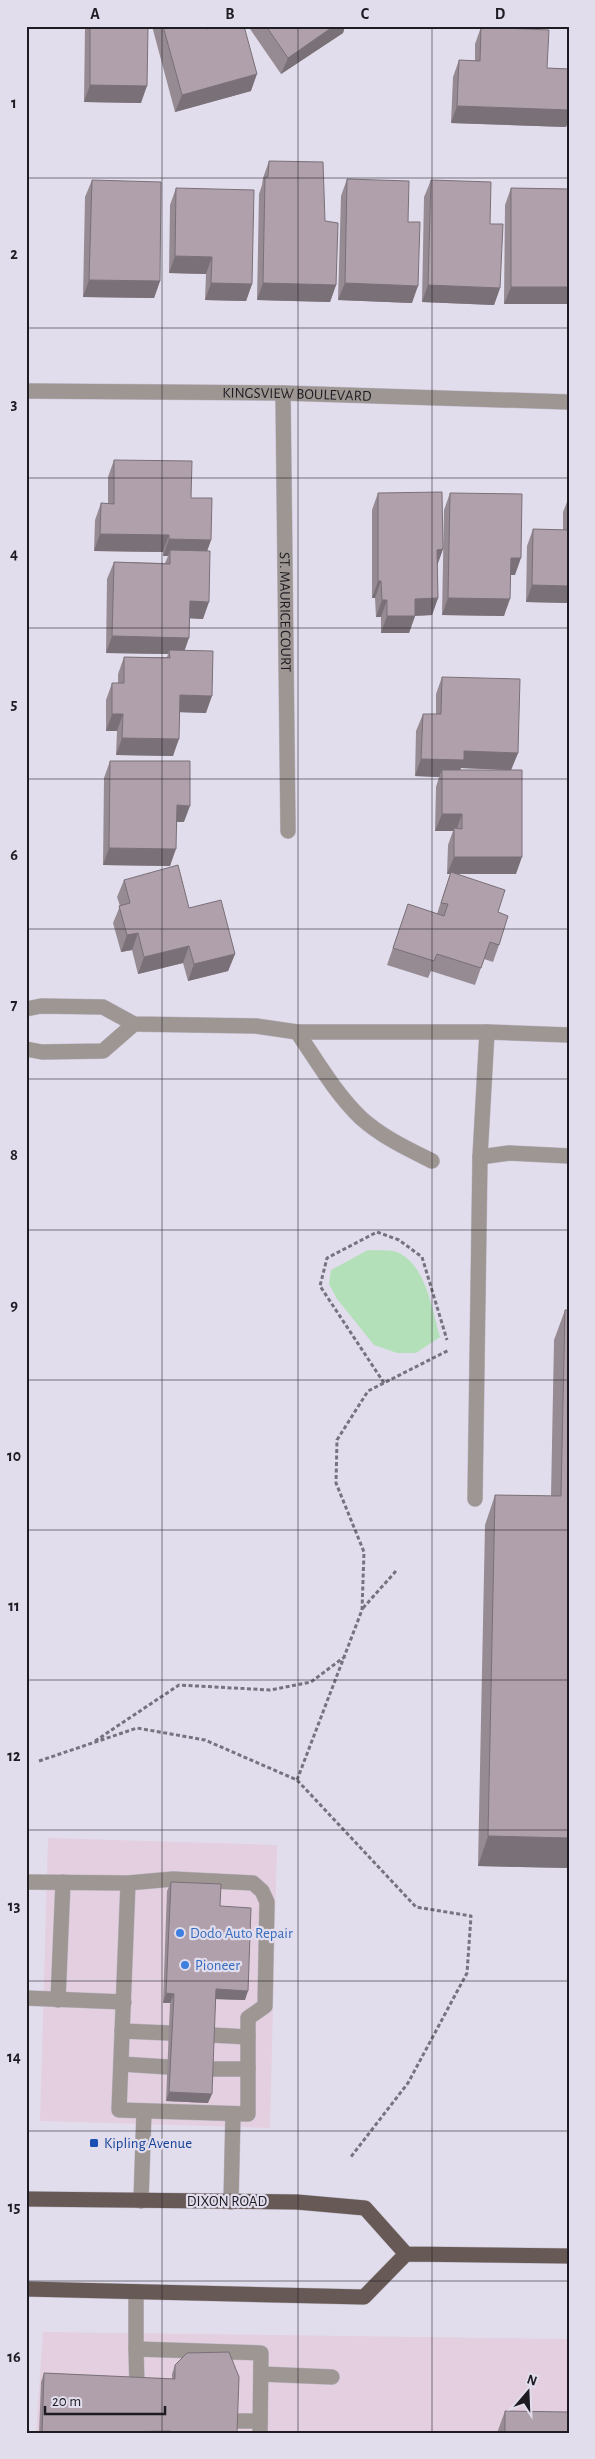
<svg xmlns="http://www.w3.org/2000/svg" width="595" height="2459" viewBox="0 0 595 2459" font-family="'Alegreya Sans',sans-serif">
	<rect width="100%" height="100%" fill="#e2dded"/>
	<path fill="#e3cfdf" d="M48 1838 277 1845 270 2128 40 2121Z
		M43 2332 569 2339V2433H36Z"/>
	<path fill="#b4e0b9" d="M368 1250C377 1251 391 1249 399 1253 427 1267 432 1311 440 1337L416 1353H397L374 1345 337 1299 329 1284 331 1270Z"/>
	<g fill="none" stroke-linecap="round" stroke-linejoin="round">
		<defs>
			<g id="minor">
				<path id="s1" d="M26 391 283 393 569 402"/>
				<path id="s2" d="M283 393 288 831"/>
				<path d="M26 1009 41 1006 103 1007 134 1024 256 1026 297 1032H487L569 1035"/>
				<path d="M297 1032C317 1061 335 1093 361 1118 382 1137 408 1149 432 1161"/>
				<path d="M26 1049 42 1052 103 1051 134 1024"/>
				<path d="M480 1157 509 1153 569 1156"/>
				<path d="M475 1499 480 1157 487 1032"/>
				<path d="M26 1882 128 1883 119 2110 248 2114V2018L265 2006 267 1902 262 1891 253 1883 173 1879 128 1883"/>
				<path d="M26 1998 124 2002"/>
				<path d="M58 2000 63 1882"/>
				<path d="M122 2031 169 2033"/>
				<path d="M211 2035 248 2037"/>
				<path d="M121 2064 168 2067"/>
				<path d="M210 2069H248"/>
				<path d="M141 2201 144 2111"/>
				<path d="M231 2202 233 2114"/>
				<path d="M136 2292V2349L261 2353 260 2433"/>
				<path d="M136 2349 137 2387"/>
				<path d="M261 2374 332 2377"/>
				<path d="M234 2421H260"/>
			</g>
			<path id="major" d="M26 2199 297 2202 365 2208 406 2254
				M26 2289 364 2297 406 2254 569 2256"/>
		</defs>
		<use href="#minor" stroke="#bfbac8" stroke-width="16"/>
		<use href="#major" stroke="#bfbac8" stroke-width="16"/>
		<path stroke="#76737e" stroke-width="3" stroke-dasharray="4 2.5" stroke-linecap="butt" d="M384 1383 320 1286 327 1258 377 1232 399 1240 422 1257 447 1340
			M363 1608 396 1571
			M95 1741 179 1685 270 1690 311 1682 347 1655
			M39 1761 137 1728 205 1740 297 1780 416 1907 471 1916 467 1973 408 2083 350 2158
			M297 1780 362 1610 364 1552 336 1483 337 1440 368 1391 449 1350"/>
		<use href="#minor" stroke="#9e9693" stroke-width="15"/>
		<use href="#major" stroke="#675955" stroke-width="15"/>
	</g>
	<path fill="#968a93" d="M85 26H148L141 103 84 102Z
		M152 26H207V29L251 91 175 112Z
		M248 26H345L343 33 281 74Z
		M481 27 547 68 569 69V119L566 127 451 123 453 77 459 60 475 61V44Z
		M269 161 325 221 336 285 330 302 257 300 259 194 262 185 263 178Z
		M347 179 408 222 412 303 338 300 341 196Z
		M92 180 160 281 154 298 83 297 85 197Z
		M431 180 490 224 500 288 494 305 422 302 424 197Z
		M176 188 252 284 246 301 205 300 206 274 169 273 170 205Z
		M511 188 569 189V304H504L505 205Z
		M114 460 191 498 211 540 207 551 203 619 189 618 184 651 206 713 180 712 173 756 116 755 117 731H106V700L112 683H118V674L124 657H167L168 654 106 653 107 579 114 562 165 563 168 556H163V552L94 551 95 520 101 503 108 504V477Z
		M378 493 443 549 437 565 438 598 432 615 415 616 409 633H381V617H376L375 598H372V510Z
		M450 493 515 575H511L504 616 442 615 444 510Z
		M569 497V603L526 602 527 546 533 529 563 530V512Z
		M442 677 518 753 511 770 461 768 460 770 516 874H456L498 912 499 945 493 962 484 959 475 985 431 971 428 978 387 965 408 904 437 914 450 874H447L448 845 453 831H435L436 787 439 777 415 776 416 731 423 714H436V694Z
		M110 761 184 822H177L170 866 103 865 104 778Z
		M124 880 189 908 235 954 228 971 188 981 183 963 138 974 132 950 121 952 113 923 120 906 117 897Z
		M565 1310H569V1868L478 1866 485 1525 495 1495 551 1496 554 1340Z
		M171 1882 220 1906 245 2000 216 1999 208 2103 166 2101 170 2003H163L167 1891Z
		M175 2365 237 2433H39L41 2382 44 2373 172 2379V2374Z
		M505 2411 569 2433H497Z"/>
	<path fill="#7a7078" d="M334 26H345L343 33 281 74 288 58Z
		M257 74 251 91 175 112 182 95Z
		M90 85 147 86 141 103 84 102Z
		M457 106 569 110V119L566 127 451 123Z
		M175 256 212 257 206 274 169 273Z
		M89 280 160 281 154 298 83 297Z
		M211 283 252 284 246 301 205 300Z
		M263 283 336 285 330 302 257 300Z
		M345 283 418 286 412 303 338 300Z
		M428 285 500 288 494 305 422 302Z
		M511 287H569V304H504Z
		M100 534 169 535 163 552 94 551Z
		M169 539 211 540 205 557 170 550 168 556H163Z
		M443 549 437 566V550Z
		M511 558H521L515 575H505Z
		M378 581H381L375 598H372Z
		M532 585 569 586V603L526 602Z
		M438 598 432 615 409 616 415 599Z
		M448 598 510 599 504 616 442 615Z
		M382 600H387L381 617H376Z
		M190 601 209 602 203 619 184 618Z
		M387 616H415L409 633H381Z
		M112 636 189 638 183 655 169 650 168 654 106 653Z
		M180 695 212 696 206 713 174 712Z
		M112 714H123L117 731H106Z
		M122 738 179 739 173 756 116 755Z
		M464 751 518 753 511 770 461 768 457 777 442 770 439 777 415 776 421 759Z
		M177 805 190 806 184 822H171Z
		M442 814H462L456 831 454 828 453 831H435Z
		M109 848 176 849 170 866 103 865Z
		M454 857H522L516 874H447Z
		M138 933 132 950 121 952 127 935Z
		M189 946 183 963 138 974 144 957Z
		M235 954 228 971 188 981 194 964Z
		M488 1836 569 1838V1868L478 1866Z
		M216 1989 248 1991 245 2000 213 1999Z
		M166 1993 174 1994 170 2003H163Z
		M169 2092 212 2094 208 2103 166 2101Z
		M170 2431V2433H80V2432Z"/>
	<path fill="#afa0ab" stroke="#7a7078" d="M90 26H148L147 86 90 85Z
		M163 26H207V29L216 26H244L257 74 182 95Z
		M266 26H334L288 58Z
		M481 27 549 30 547 68 569 69V110L457 106 459 60 480 61Z
		M269 161 323 162 325 221 338 223 336 285 263 283 265 177H268Z
		M347 179 409 181 408 222H420L418 286 345 283Z
		M92 180 161 182 160 281 89 280Z
		M431 180 491 182 490 224H503L500 288 428 285Z
		M176 188 254 190 252 284 211 283 212 257 175 256Z
		M511 188 569 189V287H511Z
		M114 460 192 461 191 498H212L211 540 169 539V535L100 534 101 503 114 504Z
		M442 492 443 549 437 550 438 598 415 599V616H387V600H382L381 581H378V493Z
		M450 493 522 494 521 558H511L510 599 448 598Z
		M533 529 569 530V586L532 585Z
		M170 550 210 551 209 602 190 601 189 638 112 636 114 562 170 564Z
		M169 650 213 651 212 696 180 695 179 739 122 738 123 714H112V683H124V657L170 658Z
		M442 677 520 679 518 753 464 751V760L421 759 423 714H441Z
		M110 761H190V806L177 805 176 849 109 848Z
		M442 770H522V857H454V828L462 829V814H442Z
		M178 865 189 908 221 900 235 954 194 964 189 946 144 957 138 933 127 935 119 906 130 903 124 880Z
		M451 872 505 890 498 912 508 916 499 945 490 942 481 968 437 954 434 961 393 948 408 904 444 916 448 904 441 903Z
		M565 1310H569V1838L488 1836 495 1495 561 1496Z
		M171 1882 221 1884 220 1906 251 1908 248 1991 216 1989 212 2094 169 2092 174 1994 166 1993Z
		M229 2352 239 2377 237 2433H170V2431L42 2433 44 2373 175 2379V2365L187 2353Z
		M505 2411 569 2412V2433H505Z"/>
	<path fill="none" stroke="#1e1c22" stroke-width="1" stroke-opacity="0.55" d="M162 26V2433M298 26V2433M432 26V2433M26 178H569M26 328H569M26 478H569M26 628H569M26 779H569M26 929H569M26 1079H569M26 1230H569M26 1380H569M26 1530H569M26 1680H569M26 1830H569M26 1981H569M26 2131H569M26 2281H569"/>
	<g fill="#3f7fe0" stroke="#e2dded" stroke-width="2">
		<circle cx="180" cy="1933" r="5"/>
		<circle cx="185" cy="1965" r="5"/>
	</g>
	<rect fill="#1a4fb4" stroke="#e2dded" stroke-width="2" x="89" y="2138" width="10" height="10" rx="2.5"/>
	<g text-anchor="middle" dominant-baseline="central" stroke-width="4.5" stroke-linejoin="round" paint-order="stroke">
		<g font-size="15" fill="#1e1c22" stroke="#e2dded">
			<text stroke="none"><textPath href="#s1" startOffset="271">KINGSVIEW BOULEVARD</textPath></text>
			<text stroke="none"><textPath href="#s2" startOffset="219">ST. MAURICE COURT</textPath></text>
			<text x="227" y="2201">DIXON ROAD</text>
		</g>
		<g font-size="15" fill="#366cbe" stroke="#e2dded" text-anchor="start">
			<text x="190" y="1933">Dodo Auto Repair</text>
			<text x="195" y="1965">Pioneer</text>
		</g>
		<g font-size="15" fill="#164399" stroke="#e2dded" text-anchor="start">
			<text x="104" y="2143">Kipling Avenue</text>
		</g>
	</g>
	<rect width="595" height="2459" fill="none" stroke="#e2dded" stroke-width="55"/>
	<g transform="translate(528 2392) rotate(19)" stroke="#e2dded" stroke-width="4" paint-order="stroke">
	<path d="M0-4L9 19L0 12L-9 19Z" fill="#1e1c22"/>
	<text y="-8" font-size="14" font-weight="bold" text-anchor="middle" fill="#1e1c22">N</text>
	</g>
	<path d="M45 2406v8h120v-8" fill="none" stroke="#1e1c22" stroke-width="2.5"/>
	<text x="52" y="2406" font-size="15" fill="#1e1c22" stroke="#e2dded" stroke-width="4" paint-order="stroke">20 m</text>
	<rect x="28" y="28" width="540" height="2404" fill="none" stroke="#1e1c22" stroke-width="2"/>
	<g font-size="16" text-anchor="middle" font-weight="bold" fill="#1e1c22">
		<text x="95" y="19">A</text>
		<text x="230" y="19">B</text>
		<text x="365" y="19">C</text>
		<text x="500" y="19">D</text>
		<text x="14" y="108">1</text>
		<text x="14" y="259">2</text>
		<text x="14" y="409">3</text>
		<text x="14" y="559">4</text>
		<text x="14" y="709">5</text>
		<text x="14" y="860">6</text>
		<text x="14" y="1010">7</text>
		<text x="14" y="1160">8</text>
		<text x="14" y="1310">9</text>
		<text x="14" y="1461">10</text>
		<text x="14" y="1611">11</text>
		<text x="14" y="1761">12</text>
		<text x="14" y="1911">13</text>
		<text x="14" y="2062">14</text>
		<text x="14" y="2212">15</text>
		<text x="14" y="2362">16</text>
	</g>
</svg>
